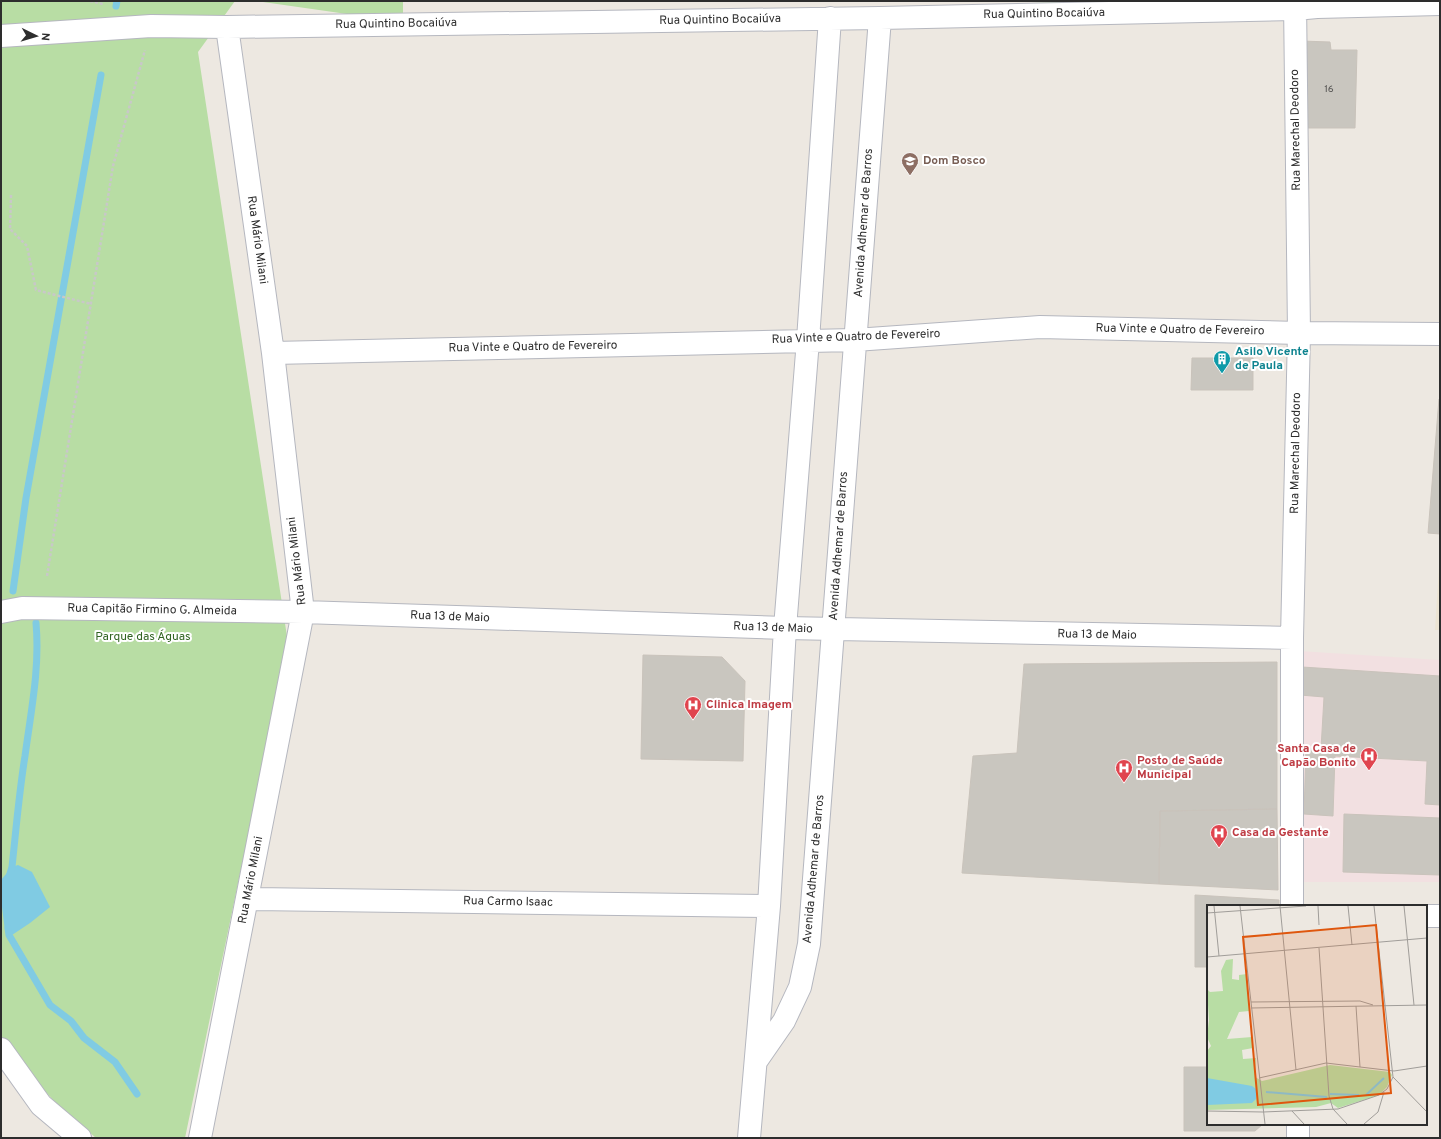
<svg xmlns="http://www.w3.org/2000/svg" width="1441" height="1139" viewBox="0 0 1441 1139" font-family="Overpass,sans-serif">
	<rect width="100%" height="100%" fill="#ede8e1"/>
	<path fill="#ece4d3" d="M1439 567H1440V630H1435Z"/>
	<path fill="#f2e0e1" d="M1299 651 1440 660V882H1297Z"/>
	<path fill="#b8dda4" d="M1 1H235L198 52 288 643 185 1138H96L59 1106 1 1045Z
		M256 1H403V22Z
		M1000 1H1123V5Z"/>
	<path fill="#80cbe3" d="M18 865 32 872 50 907 30 923 9 937 5 931 2 907 1 880 12 867Z"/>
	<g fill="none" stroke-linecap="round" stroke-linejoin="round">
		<path stroke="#80cbe3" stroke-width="7" d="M116 6 117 1
			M13 591 26 498 101 75
			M9 877 12 867C16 830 19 793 25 756 31 711 40 668 36 623
			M8 928 9 935 50 1005 71 1021 84 1038 115 1062 137 1094"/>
	</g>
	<path fill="#c9c6bf" stroke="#c9c3bb" d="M1301 41 1330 42 1331 50H1357L1355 128H1302Z
		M1192 358H1253V390H1191Z
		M1439 399 1440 400V534L1428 533Z
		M643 655 722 657 745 681 743 761 641 759Z
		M1277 662V809L1160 811 1159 884 962 873 973 756 1017 753 1024 664Z
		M1302 667 1440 676V805L1425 804 1427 761 1335 756 1333 816 1304 814 1306 748 1321 749 1324 697 1300 695Z
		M1277 809 1278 890 1159 884 1160 811Z
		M1344 814 1440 818V875L1343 872Z
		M1195 895 1279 900V906H1208V967H1195Z
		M1184 1067H1208V1124H1263L1255 1131H1184Z"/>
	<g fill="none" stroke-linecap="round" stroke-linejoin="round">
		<defs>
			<path id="street" d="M1 36 151 26 227 27 880 18 1295 9 1317 7 1440 4
				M273 353 855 340 1040 327 1299 333 1440 334
				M1 612 22 608 303 612 785 628 1292 638
				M247 899 769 906
				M1292 906V638L1299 333 1295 1
				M1426 916H1440
				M1 1049 41 1105 80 1138
				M757 1060 784 1021 800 987 809 944 880 18
				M1298 1124V1138
				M200 1138 303 612 273 353 227 27
				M749 1138 769 906 785 628 808 340 830 18"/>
		</defs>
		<use href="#street" stroke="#b5b7bf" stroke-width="24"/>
		<path stroke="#c8c8c8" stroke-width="2.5" stroke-dasharray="3 2" stroke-linecap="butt" d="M90 1 103 4
			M11 195 10 229 27 246 36 290 91 304
			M47 576 113 166 145 50"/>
		<use href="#street" stroke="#fff" stroke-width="22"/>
	</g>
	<defs>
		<symbol id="school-pin" viewBox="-11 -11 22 30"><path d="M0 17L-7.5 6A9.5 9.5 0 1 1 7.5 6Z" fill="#8d6e63" stroke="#fff"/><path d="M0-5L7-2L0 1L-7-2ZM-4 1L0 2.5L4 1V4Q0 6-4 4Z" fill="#fff"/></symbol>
		<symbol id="building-pin" viewBox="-11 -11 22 30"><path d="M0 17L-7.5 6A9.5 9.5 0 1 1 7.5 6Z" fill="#0f9aa8" stroke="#fff"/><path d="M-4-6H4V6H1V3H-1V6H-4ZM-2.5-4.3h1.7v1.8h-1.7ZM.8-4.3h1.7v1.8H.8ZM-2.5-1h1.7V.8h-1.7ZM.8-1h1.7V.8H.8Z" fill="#fff"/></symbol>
		<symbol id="hospital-pin" viewBox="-11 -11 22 30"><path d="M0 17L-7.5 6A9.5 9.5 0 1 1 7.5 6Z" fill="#e0444e" stroke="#fff"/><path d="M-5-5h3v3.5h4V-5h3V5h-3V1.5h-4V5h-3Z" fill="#fff"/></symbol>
	</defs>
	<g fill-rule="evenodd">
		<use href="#school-pin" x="900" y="151" width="20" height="27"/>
		<use href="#building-pin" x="1212" y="349" width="20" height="27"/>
		<use href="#hospital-pin" x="683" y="695" width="20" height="27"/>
		<use href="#hospital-pin" x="1359" y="746" width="20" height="27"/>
		<use href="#hospital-pin" x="1114" y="758" width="20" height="27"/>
		<use href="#hospital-pin" x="1209" y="823" width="20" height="27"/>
	</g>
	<g text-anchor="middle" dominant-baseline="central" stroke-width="4" stroke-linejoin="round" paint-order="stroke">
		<g font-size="10" fill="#545352">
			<text x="1329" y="89">16</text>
		</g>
		<g font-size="12" fill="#2d2d2d" stroke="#fff">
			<text transform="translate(1044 14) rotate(-1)">Rua Quintino Bocaiúva</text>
			<text transform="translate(720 20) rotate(-1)">Rua Quintino Bocaiúva</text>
			<text transform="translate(396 24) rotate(-1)">Rua Quintino Bocaiúva</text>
			<text transform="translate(1296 130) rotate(-91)">Rua Marechal Deodoro</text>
			<text transform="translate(864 223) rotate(-86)">Avenida Adhemar de Barros</text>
			<text transform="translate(257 240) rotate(82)">Rua Mário Milani</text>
			<text transform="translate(1180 330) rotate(1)">Rua Vinte e Quatro de Fevereiro</text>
			<text transform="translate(856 337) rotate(-2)">Rua Vinte e Quatro de Fevereiro</text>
			<text transform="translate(533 347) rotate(-1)">Rua Vinte e Quatro de Fevereiro</text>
			<text transform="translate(1296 453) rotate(-89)">Rua Marechal Deodoro</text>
			<text transform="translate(839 546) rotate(-86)">Avenida Adhemar de Barros</text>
			<text transform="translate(297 561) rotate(-97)">Rua Mário Milani</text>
			<text transform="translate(152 610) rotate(1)">Rua Capitão Firmino G. Almeida</text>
			<text transform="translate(450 617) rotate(2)">Rua 13 de Maio</text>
			<text transform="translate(773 628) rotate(2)">Rua 13 de Maio</text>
			<text transform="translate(1097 635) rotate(1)">Rua 13 de Maio</text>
			<text transform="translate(814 869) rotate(-85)">Avenida Adhemar de Barros</text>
			<text transform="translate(251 880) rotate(-79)">Rua Mário Milani</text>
			<text transform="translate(508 902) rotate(1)">Rua Carmo Isaac</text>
		</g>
		<g font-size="12" font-weight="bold" fill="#785e54" stroke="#fff" text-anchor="start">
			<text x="923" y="161">Dom Bosco</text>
		</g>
		<g font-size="12" font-weight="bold" fill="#0d838f" stroke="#fff" text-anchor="start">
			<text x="1235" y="352">Asilo Vicente<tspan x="1235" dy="14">de Paula</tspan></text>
		</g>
		<g font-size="12" fill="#326423" stroke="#fff">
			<text x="143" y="637">Parque das Águas</text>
		</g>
		<g font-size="12" font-weight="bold" fill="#be3a42" stroke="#fff" text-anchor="start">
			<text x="706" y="705">Clinica Imagem</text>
			<text x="1356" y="749" text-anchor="end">Santa Casa de<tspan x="1356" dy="14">Capão Bonito</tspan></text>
			<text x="1137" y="761">Posto de Saúde<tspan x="1137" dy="14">Municipal</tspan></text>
			<text x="1232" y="833">Casa da Gestante</text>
		</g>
	</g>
	<g transform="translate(1207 905)">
		<rect width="220" height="220" fill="#ede8e1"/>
		<path d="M26 54 25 74 32 75V70L40 69 42 106 32 107 20 134 45 132 46 143 35 145 36 154 49 153 48 172 55 176 123 160 183 167 185 170 180 182 172 190 131 203 124 198 109 202 0 205V146L4 141 0 132 2 115 0 84 3 87 16 86 14 66 19 55Z" fill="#b8dda4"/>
		<path d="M0 173 45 181 49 184V194L45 198 0 200Z" fill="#80cbe3"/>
		<path fill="none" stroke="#80cbe3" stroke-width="2" d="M59 187 120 192M123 189 152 190M159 190 177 173"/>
		<path fill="none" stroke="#a09d99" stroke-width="1" d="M7 1 12 51M33 1 58 219M73 1 89 165M111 1 112 20M141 1 145 40M167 1 186 172 220 207M197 1 207 100M0 8 99 1M112 43 122 191 126 204 140 219M0 52 220 33M44 97 153 96 166 100M149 101 153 162M44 103 220 100M52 173 119 158 187 166 220 161M0 206 56 207 131 204 172 190 180 184 186 172M85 206 97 219M157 219 171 207 177 187"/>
		<path fill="#df570e" fill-opacity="0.15" stroke="#df570e" stroke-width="2" d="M169 20 184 188 51 200 36 32Z"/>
		<rect width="220" height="220" fill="none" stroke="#2d2d2d" stroke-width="2"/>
	</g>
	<rect width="1441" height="1139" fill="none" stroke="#2d2d2d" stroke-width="4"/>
	<g transform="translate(36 36) rotate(95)" stroke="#ffffff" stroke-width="3" paint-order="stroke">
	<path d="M0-3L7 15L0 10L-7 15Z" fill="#2d2d2d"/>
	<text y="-6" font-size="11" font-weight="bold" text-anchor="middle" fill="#2d2d2d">N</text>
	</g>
</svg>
